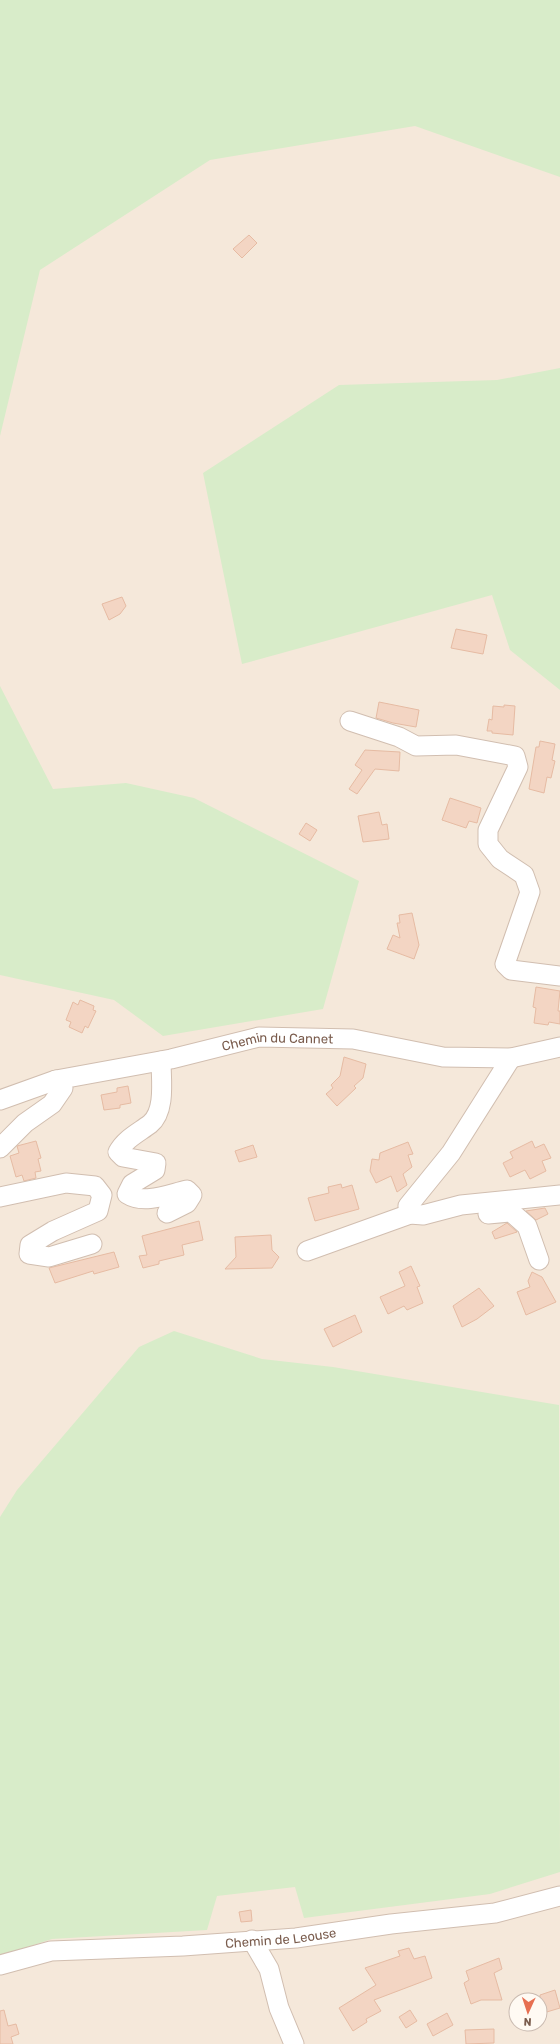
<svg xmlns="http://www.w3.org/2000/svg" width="560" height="2044" viewBox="0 0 560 2044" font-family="Rubik,sans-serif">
	<rect width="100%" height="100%" fill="#fdf6ec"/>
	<path fill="#f5e8da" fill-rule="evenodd" d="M0 0H560V2044H0ZM516 2000H540V2024H516Z"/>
	<path fill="#d8ecc9" d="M0 0H560V177L415 126 210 160 40 270 0 436Z
		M560 368V690L510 650 492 595 242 664 203 473 339 385 497 380Z
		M0 686 53 789 126 783 194 798 359 881 323 1009 163 1036 114 1000 0 975Z
		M174 1331 262 1359 333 1367 559 1405 560 1872 490 1894 304 1918 295 1887 217 1896 207 1930 52 1939 0 1956V1517L17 1490 139 1347Z"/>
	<path fill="#f3d5c3" stroke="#e6bba3" d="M249 235 257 243 242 258 233 249Z
		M122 597 126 606 120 614 109 620 102 604Z
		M456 629 487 635 483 654 451 648Z
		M379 702 419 710 416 727 393 723 376 718Z
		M504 705 515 706 513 735 492 733V731H487L489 719 492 720 493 706 504 707Z
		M540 741 555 744 552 760 555 761 551 778 547 777 544 793 529 789 536 747H539Z
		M365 750 400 752 399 771 375 769 357 794 349 789 362 770 355 765Z
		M450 798 481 808 477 823 469 821 466 828 442 820Z
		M379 812 382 825 387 824 389 839 363 842 358 816Z
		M306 823 317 830 310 841 299 834Z
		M412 913 419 945 414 959 387 949 393 935 400 938 397 923H400L399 915Z
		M536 987 560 991 558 1011H560V1024L549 1022 548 1025 534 1023 536 1008 533 1007Z
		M80 1000 94 1006 93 1010 96 1011 88 1028 85 1026 82 1033 69 1027 71 1022 66 1020 73 1002 78 1005Z
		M344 1057 366 1064 363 1078 354 1086 356 1088 337 1106 326 1094 333 1088 331 1085 340 1076Z
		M128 1086 131 1103 120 1105V1108L104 1110 101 1095 117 1092V1088Z
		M36 1141 41 1158 38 1159 41 1171 35 1172 36 1178 24 1181 22 1175 16 1177 10 1156 19 1153 17 1146Z
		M532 1141 535 1148 544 1144 551 1158 542 1161 546 1171 530 1179 525 1170 510 1177 503 1163 513 1158 510 1152Z
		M408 1142 413 1154 408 1155 412 1167 403 1174 407 1185 397 1192 391 1176 376 1183 370 1171 372 1159 379 1160 380 1153Z
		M253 1145 257 1157 239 1162 235 1151Z
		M341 1184 342 1188 352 1185 359 1209 315 1221 308 1198 329 1193 328 1187Z
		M545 1208 548 1214 536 1220 526 1211Z
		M199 1221 203 1240 182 1245 184 1255 159 1261V1264L143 1268 139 1256 147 1255 142 1236Z
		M507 1223 517 1232 495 1239 492 1232Z
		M271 1235 272 1250 279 1257 272 1268 225 1269 236 1257 235 1237Z
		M114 1252 119 1267 94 1274 93 1271 55 1283 49 1268Z
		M411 1266 420 1286 417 1287 423 1303 407 1310 404 1306 388 1314 380 1297 405 1286 399 1272Z
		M532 1272 542 1277 556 1302 526 1315 517 1292 530 1287 528 1281Z
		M479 1288 494 1306 477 1319 462 1327 453 1306Z
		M355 1315 362 1332 333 1347 324 1329Z
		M251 1910 252 1921 241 1922 239 1912Z
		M409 1948 414 1959 425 1956 432 1978 374 2000 381 2011 366 2019 367 2022 353 2031 339 2008 376 1985 365 1968 400 1956 398 1951Z
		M499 1958 502 1969 494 1973 502 2000H481L471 2004 464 1983 469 1980 466 1971Z
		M555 1990 560 2008 540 2014V1995Z
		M4 2010 8 2026 16 2024 19 2034 11 2037 13 2044H0V2011Z
		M410 2010 417 2021 406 2028 399 2017Z
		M447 2013 453 2025 433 2036 427 2024Z
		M494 2029V2043L466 2044 465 2030Z"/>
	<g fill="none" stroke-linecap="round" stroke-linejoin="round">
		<defs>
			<g id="minor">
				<path d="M350 721 399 737 416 746 456 745 515 756 518 767 488 830V844L500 859 524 875 530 892 505 964 511 970 560 976"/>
				<path d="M161 1061C161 1079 166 1111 150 1124 138 1133 125 1139 118 1152L123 1157 156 1163 155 1170 132 1184 127 1194C144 1205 169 1194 187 1190L192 1195 187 1203 167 1213"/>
				<path id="s1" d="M0 1100 56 1080 171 1059 259 1037 353 1039 443 1057 511 1058 560 1047"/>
				<path d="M0 1148 25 1123 52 1104 63 1088 56 1080"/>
				<path d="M0 1197 66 1183 95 1186 102 1195 98 1211 53 1231 30 1245 29 1254 49 1257 92 1244"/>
				<path d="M410 1214 408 1206 451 1153 511 1058"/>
				<path d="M488 1214 511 1212 527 1226 539 1260"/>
				<path d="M307 1251 410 1214 423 1215 461 1205 560 1195"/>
				<path d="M252 1940 269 1969 279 2008 294 2044"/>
				<path id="s2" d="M0 1965 51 1951 183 1946 296 1938 391 1924 495 1913 560 1896"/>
			</g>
		</defs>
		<use href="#minor" stroke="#d1beb0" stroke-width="21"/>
		<use href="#minor" stroke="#fff" stroke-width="19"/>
	</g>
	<g text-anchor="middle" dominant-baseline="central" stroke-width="3.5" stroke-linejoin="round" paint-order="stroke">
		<g font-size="13" fill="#7a5c4d" stroke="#fffaf3">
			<text stroke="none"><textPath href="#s1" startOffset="285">Chemin du Cannet</textPath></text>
			<text stroke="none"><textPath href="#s2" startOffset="283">Chemin de Leouse</textPath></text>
		</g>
	</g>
	<g transform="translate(528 2012) rotate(183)"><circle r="19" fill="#fffaf3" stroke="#cabbb1"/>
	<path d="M0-3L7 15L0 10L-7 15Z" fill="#e76f51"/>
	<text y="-6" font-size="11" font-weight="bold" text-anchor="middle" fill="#7a5c4d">N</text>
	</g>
</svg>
